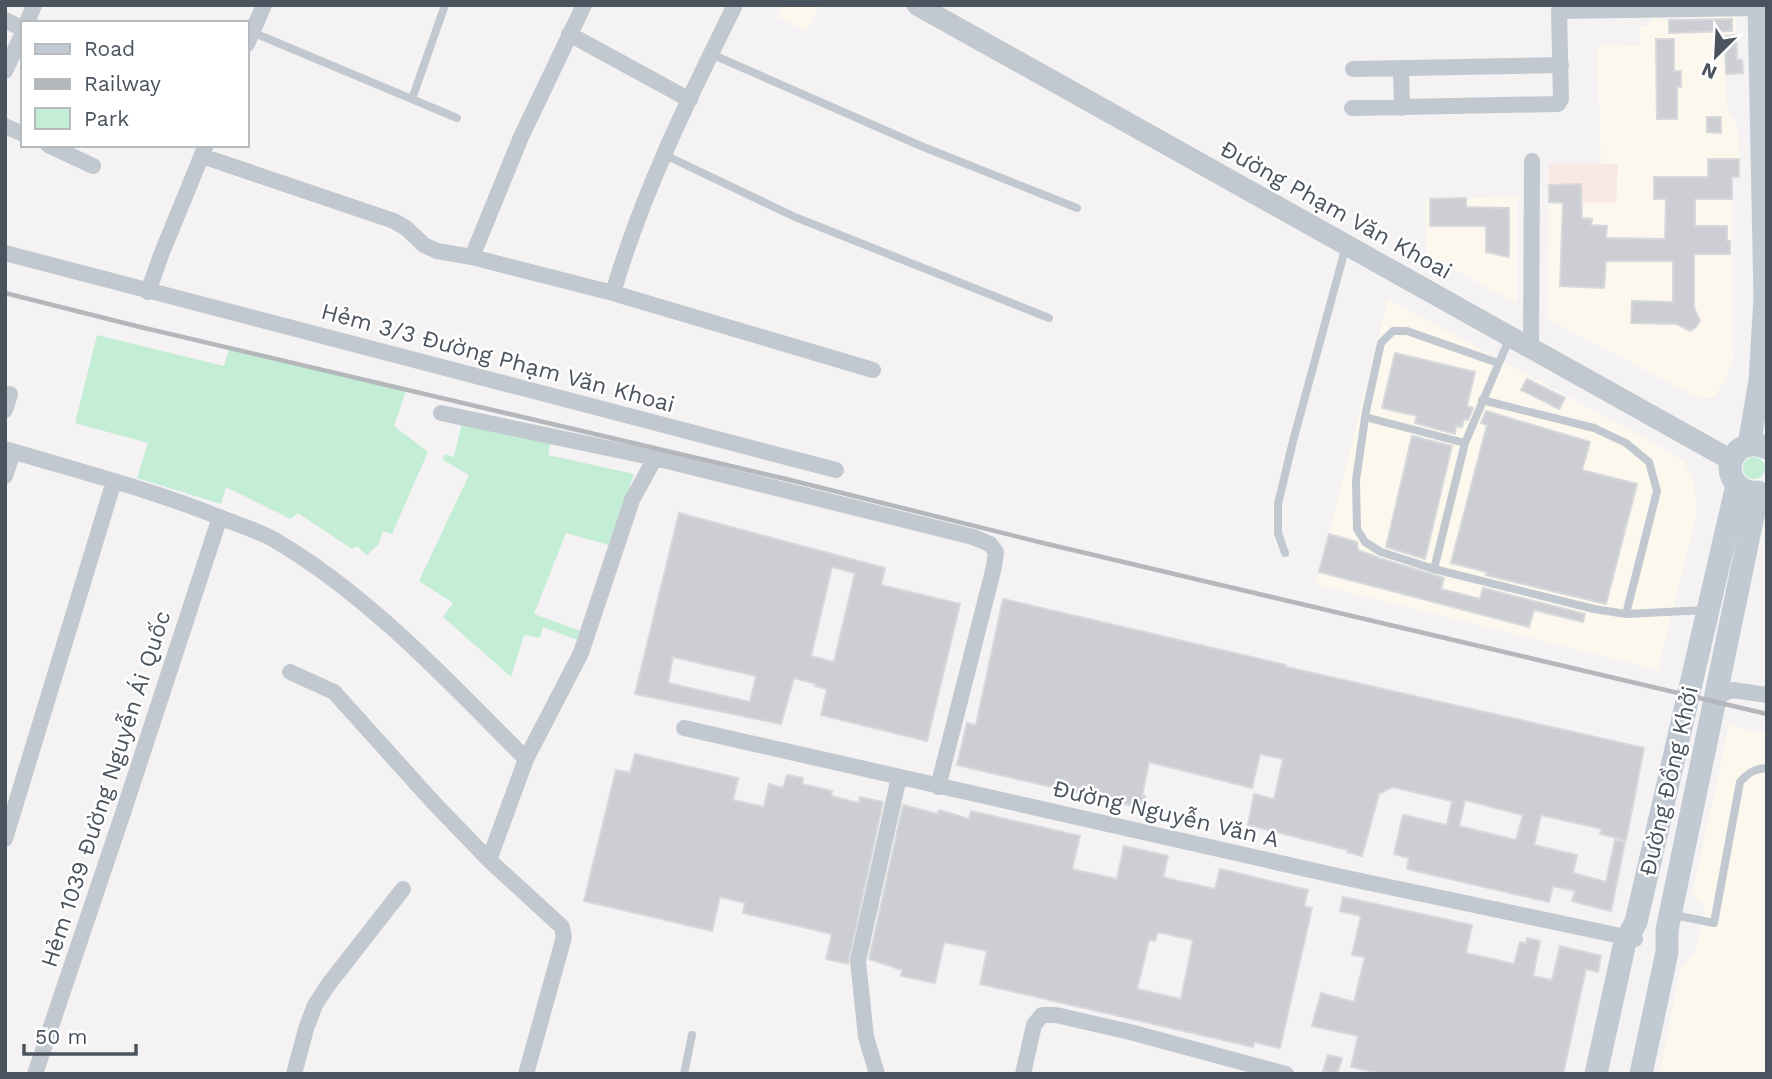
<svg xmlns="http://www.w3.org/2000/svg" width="1772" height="1079" viewBox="0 0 1772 1079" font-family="'Work Sans',sans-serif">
	<rect width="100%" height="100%" fill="#f4f2f2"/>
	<path fill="#fcf8ee" d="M783 5H820L807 31 777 16Z
		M1736 16 1737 60H1742L1743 73 1726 74 1727 109 1737 124 1739 159H1708V177L1654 199H1732L1733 359 1727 378 1715 395 1711 398 1701 399 1547 319 1549 202 1616 203 1618 165 1601 164 1597 45 1640 46V26H1648L1652 19Z
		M1517 197V303L1426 255V199Z
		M1388 299 1670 452 1684 462 1694 481 1697 511 1658 670 1316 584Z
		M1729 725 1767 734V1074H1676L1660 1071 1680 970 1695 952 1705 906 1692 895Z"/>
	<path fill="#fae8e5" d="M1549 163 1618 164 1616 203 1549 202Z"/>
	<path fill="#c4edd6" d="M97 335 224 366 229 349 406 391 394 426 428 452 392 534 383 531 378 545 367 555 357 546 352 549 298 513 291 519 226 487 221 504 137 478 148 443 75 423Z
		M462 422 551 441 548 455 634 474 609 545 566 533 534 614 581 631 577 640 543 627 540 638 524 635 511 677 443 617 453 603 419 581 469 475 443 460 444 454 454 457Z
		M1743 468a11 11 0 1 1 22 0a11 11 0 1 1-22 0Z"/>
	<path fill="#ccced3" stroke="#d6d8dc" stroke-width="2" fill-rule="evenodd" d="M1732 19V31L1669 33V20Z
		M1736 35 1737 60H1742L1743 73 1726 74 1725 36Z
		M1656 39H1674V71H1681V87L1677 86V119H1657Z
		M1707 117H1721V133L1707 132Z
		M1708 159H1739V177H1732V199H1695V226H1727V241H1730V254H1694V308L1700 321 1696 327 1690 331 1677 324 1631 323 1632 301 1673 302V261H1606L1604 288 1560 286 1563 203 1549 202V185L1581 184 1582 218 1592 219 1591 225 1607 226 1606 238 1665 239 1666 199H1654V177H1708Z
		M1466 198V207L1509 208V257L1486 252V226H1430V199Z
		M1395 353 1475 372 1467 406 1473 408 1468 420 1464 419 1462 427 1456 426 1455 434 1415 423 1417 416 1382 408Z
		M1527 379 1565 398 1559 409 1521 390Z
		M1486 411 1590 442 1582 470 1637 484 1606 604 1486 575 1487 572 1451 563 1487 425 1481 423Z
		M1412 436 1452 446 1425 559 1386 547Z
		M679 513 885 568 881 585 960 604 927 741 821 715 827 689 815 686 816 684 794 678 781 724 635 694ZM832 567 855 573 834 662 811 656ZM673 657 756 676 750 702 668 683Z
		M1329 534 1357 542 1358 550 1379 558 1444 578 1441 589 1480 599 1483 588 1585 614 1583 622 1534 610 1529 627 1319 572Z
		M1003 599 1286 665V667L1644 748 1626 840 1600 834 1602 829 1541 815 1534 845 1577 855 1573 873 1606 882 1615 840 1625 842 1611 911 1572 901 1575 891 1553 886 1549 902 1407 869 1409 858 1394 854 1403 815 1447 825 1452 801 1392 787 1379 794 1362 856 1347 852 1348 850 1248 825 1254 794 1274 799 1283 759 1260 754 1252 788 1149 762 1142 796H1145L1142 808 957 765 967 723 976 725ZM1465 800 1523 815 1516 840 1459 826Z
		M635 754 738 778 733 800 764 807 769 784 783 788 787 775 803 778 802 784 832 791 831 796 859 803 860 797 883 802 848 964 826 959 832 934 743 913 745 903 720 897 712 931 584 901 616 770 630 773Z
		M903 805 938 814 939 810 969 819 971 811 1080 836 1072 869 1117 879 1124 846 1168 856 1163 877 1170 879 1215 889 1220 869 1308 890 1304 906 1312 908 1280 1048 1254 1042 1253 1047 980 984 987 951 944 942 935 983 901 976 902 970 869 959ZM1158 932 1193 940 1181 999 1137 989 1149 940 1155 941Z
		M1343 897 1472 925 1466 953 1514 964 1520 942 1526 943 1527 938 1540 941 1533 976 1552 980 1560 946 1601 956 1598 972 1586 969 1563 1074H1382L1351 1067 1358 1036 1312 1026 1321 993 1354 1002 1365 957 1352 955 1361 916 1340 911Z
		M1328 1055 1342 1058 1337 1074 1323 1071Z"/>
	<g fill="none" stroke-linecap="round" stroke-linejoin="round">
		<path stroke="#c1c8cf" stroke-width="8" d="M252 32 457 118
			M711 54 921 146 1077 208
			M412 99 445 5
			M665 155 795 217 1049 318
			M1498 363 1407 331H1393L1381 343 1366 411 1356 480 1357 529 1365 542 1381 552 1434 569 1594 609 1626 614 1706 610
			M1482 400 1594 428 1626 443 1649 462 1657 491 1626 614
			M1365 417 1465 443
			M1285 553 1278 533V504L1293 441 1346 246
			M1434 569 1465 443 1510 337
			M1674 915 1714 923 1740 782C1748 773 1754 769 1767 768
			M684 1074 692 1035"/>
		<path stroke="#c1c8cf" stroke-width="16" d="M5 20 23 29
			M27 23 34 5
			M569 34 690 100
			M247 44 264 5
			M1401 68 1402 108
			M1353 69 1561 65
			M5 71 23 33
			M1352 108 1558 104 1561 99 1559 11 1759 8
			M5 126 23 134
			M48 145 93 166
			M202 156 394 221 406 228 424 245 437 251 472 257 613 293 873 370
			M5 253 836 470
			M472 257 521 137 584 5
			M148 292 161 255 206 145
			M613 293C642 193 689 98 735 5
			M1531 349 1532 161
			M5 410 10 394
			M441 413 655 458
			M5 449C78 471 153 490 224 519 240 525 258 531 273 539 369 595 448 681 526 759
			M5 476 13 452
			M290 672 334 692 433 802 489 860 562 927 564 937 526 1074
			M1716 696 1733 690 1767 695
			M684 728 1342 877 1635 939
			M5 839 114 481
			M489 860 526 759 581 653 632 500 655 458 973 537 990 544 996 552 994 567 938 787
			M35 1074 123 813 220 517
			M294 1074 306 1029 315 1005 328 985 403 889
			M877 1074 866 1037 858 961 899 777
			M1023 1074 1034 1025 1042 1015H1056L1130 1032 1286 1074"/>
		<path stroke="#c1c8cf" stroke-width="21" d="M917 5 1731 460"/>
		<path stroke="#c1c9d3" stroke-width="23" d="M1749 445 1760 381 1765 298 1759 5
			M1750 492C1713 480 1733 432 1767 448
			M1596 1074 1625 942 1636 922 1737 485
			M1641 1074 1667 952V930L1758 492"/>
		<path stroke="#b4b7bb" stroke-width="4.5" d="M5 293 136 326 790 480 1043 543 1767 714"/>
	</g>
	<g text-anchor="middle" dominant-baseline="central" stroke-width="5" stroke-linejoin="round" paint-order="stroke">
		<g font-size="23" fill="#4b545e" stroke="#fff">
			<text transform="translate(1336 210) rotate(29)">Đường Phạm Văn Khoai</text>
			<text transform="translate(498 358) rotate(15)">Hẻm 3/3 Đường Phạm Văn Khoai</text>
			<text transform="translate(1669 781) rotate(-77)">Đường Đồng Khởi</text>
			<text transform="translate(106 789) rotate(-72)">Hẻm 1039 Đường Nguyễn Ái Quốc</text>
			<text transform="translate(1166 814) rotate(13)">Đường Nguyễn Văn A</text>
		</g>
	</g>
	<rect width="1772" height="1079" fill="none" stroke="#4b545e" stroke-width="14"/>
	<rect x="21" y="21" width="228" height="126" fill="#ffffff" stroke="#b7bbbf" stroke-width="2"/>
	<rect x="35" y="44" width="35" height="10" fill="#c1c9d3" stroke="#b7bbbf" stroke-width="2"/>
	<text x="84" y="56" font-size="21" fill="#4b545e">Road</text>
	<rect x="35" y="79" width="35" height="10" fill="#b4b7bb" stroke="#b7bbbf" stroke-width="2"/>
	<text x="84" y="91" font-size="21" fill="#4b545e">Railway</text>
	<rect x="35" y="108" width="35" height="21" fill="#c4edd6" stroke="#b7bbbf" stroke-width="2"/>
	<text x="84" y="126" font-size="21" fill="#4b545e">Park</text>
	<g transform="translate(1716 56) rotate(204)" stroke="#ffffff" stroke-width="5" paint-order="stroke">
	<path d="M0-5L12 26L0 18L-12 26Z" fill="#4b545e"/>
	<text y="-10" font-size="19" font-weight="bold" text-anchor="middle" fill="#4b545e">N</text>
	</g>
	<path d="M24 1044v10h112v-10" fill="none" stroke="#4b545e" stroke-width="3.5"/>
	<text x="35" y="1044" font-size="21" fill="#4b545e" stroke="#ffffff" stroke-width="5" paint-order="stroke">50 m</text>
</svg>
